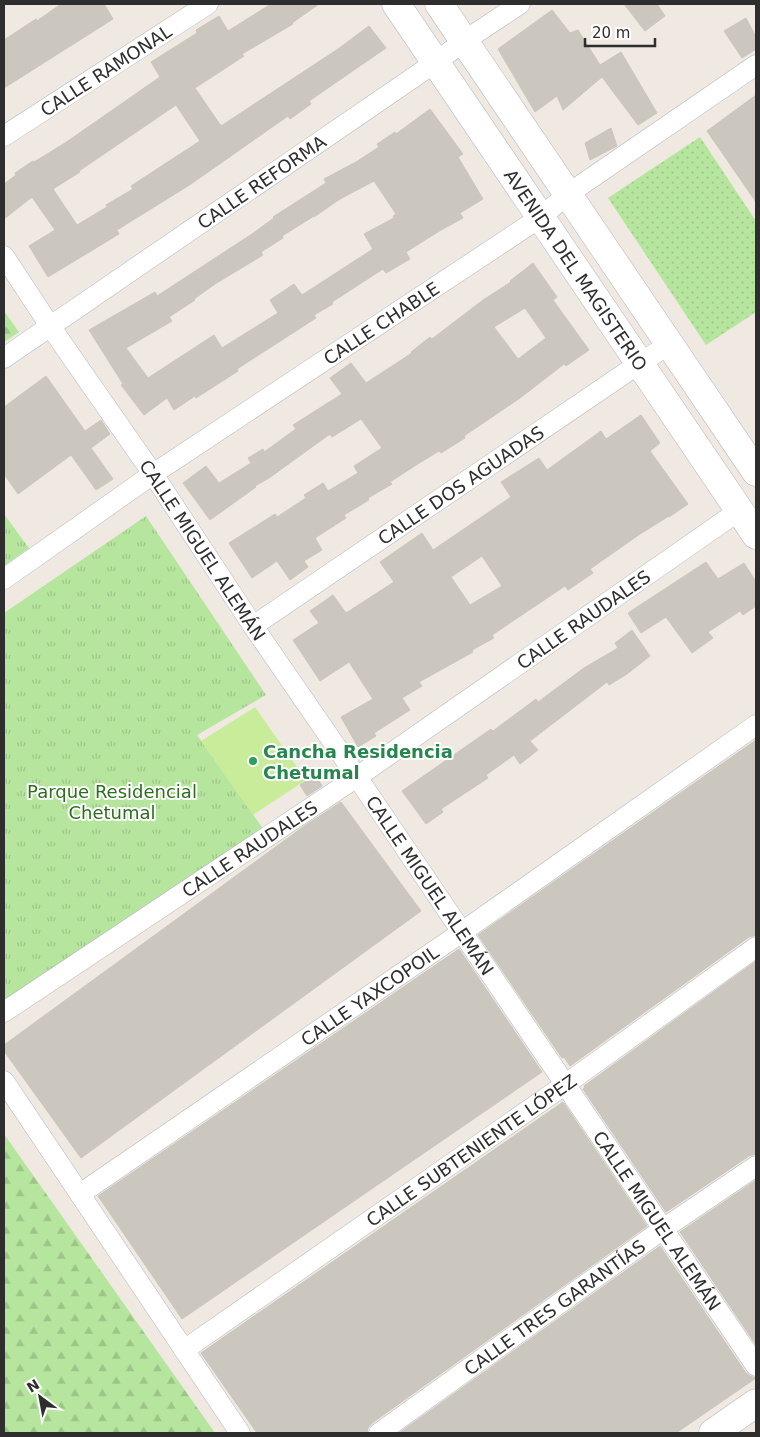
<svg xmlns="http://www.w3.org/2000/svg" width="760" height="1437" viewBox="0 0 760 1437" font-family="'DejaVu Sans',sans-serif">
	<defs>
		<pattern id="grass-dots" width="8" height="8" patternUnits="userSpaceOnUse" patternTransform="scale(1.25)"><rect width="8" height="8" fill="#b6e59e"/><path d="M2 2h.1M6 6h.1" fill="none" stroke="#9dc588" stroke-width="1.8" stroke-linecap="round"/></pattern>
		<pattern id="forest-firs" width="22" height="20" patternUnits="userSpaceOnUse" patternTransform="scale(1.25)"><rect width="22" height="20" fill="#b6e59e"/><path d="M5 1l3.5 6h-7zM16 11l3.5 6h-7z" fill="#9dc588"/></pattern>
		<pattern id="park-tufts" width="24" height="20" patternUnits="userSpaceOnUse" patternTransform="scale(1.25)"><rect width="24" height="20" fill="#b6e59e"/><path d="M3 7l-1-3M5 7V3M7 7l1-3M15 17l-1-3M17 17v-4M19 17l1-3" fill="none" stroke="#9dc588"/></pattern>
	</defs>
	<rect width="100%" height="100%" fill="#efe9e1"/>
	<path fill="url(#grass-dots)" d="M700 137 756 221V312L706 345 608 198Z"/>
	<path fill="url(#forest-firs)" d="M4 311 19 332 4 342Z
		M4 1134 215 1433H4Z"/>
	<path fill="url(#park-tufts)" d="M4 514 29 548 4 566Z
		M146 516 266 695 197 735 264 830 4 1004V613Z"/>
	<path fill="#c9ec9a" d="M255 707 306 780 253 815 201 741Z"/>
	<path fill="#cbc7bf" stroke="#cbc5ba" fill-rule="evenodd" d="M61 4H104L113 19 4 88V40L36 19 37 21Z
		M271 4H319L292 23 293 24 242 54 244 56 195 88 221 126 338 49 369 26 386 48 309 101 311 104 290 119 288 116 191 184 117 230 119 234 48 277 29 246 55 230 32 197 4 219V184L16 175 15 173 33 161 34 162 65 143 160 77 151 62 197 33 196 30 219 16 228 31ZM176 105 200 141 131 186 133 189 106 205 107 207 77 225 53 189 80 172 79 171Z
		M624 4H657L665 16 645 31Z
		M552 10 570 33 578 30 600 65 621 52 657 113 638 125 602 77 563 110 557 96 535 112 498 49Z
		M746 18 756 37V49L742 58 724 31Z
		M756 95V202L707 131Z
		M430 109 463 154 458 157 483 199 460 213 463 218 441 230 406 252 410 259 386 273 383 269 332 302 333 304 314 315 316 318 237 369 238 371 196 398 195 396 174 410 167 398 144 415 121 385 123 384 89 330 155 292 157 296 252 234 274 218 273 217 326 183 324 179 356 162 379 147 377 144 395 132 396 134ZM374 181 396 214 393 216 394 218 364 234 373 249 302 295 294 284 270 300 278 313 222 348 214 335 148 378 126 348 172 321 169 317 195 300 194 299 215 284 263 255 261 252 283 238 282 236 314 216V217L340 199Z
		M611 128 617 146 590 160 585 143Z
		M533 263 557 297 553 300 589 350 566 366 564 364 520 398 464 436 465 438 441 453 439 451 416 465 390 482 392 484 368 498 369 500 344 515 346 518 315 538 322 550 304 561 308 567 290 580 277 561 252 578 229 543 275 514 277 517 306 498 304 495 323 483 328 491 358 473 354 466 382 448 361 419 332 437 330 434 269 478 255 486 256 487 210 520 183 483 206 466 219 483 251 463 248 458 263 449 264 452 296 429 293 425 342 394 330 378 351 363 366 383 412 353 411 352 430 337 432 339 483 300 511 282 510 281ZM525 308 546 338 518 359 494 327Z
		M46 376 85 431 101 420 110 434 91 448 113 479 96 490 71 455 18 494 4 474V407Z
		M641 415 660 443 650 451 688 504 669 517V516L640 534 590 569 593 573 568 590 565 586 492 635 494 638 472 650 473 652 419 682 422 686 402 698 410 710 374 733 376 736 358 747 341 717 373 699 349 662 320 681 293 640 319 623 310 611 333 595 346 613 394 582 380 562 422 533 433 550 511 497 501 482 539 458 547 470 601 431 606 439ZM482 556 502 586 470 605 451 577Z
		M706 562 718 579 744 563 756 582V606L743 615 740 611 708 632 713 638 692 653 666 617 641 633 628 613Z
		M632 630 650 656 627 674 609 685 607 682 530 741 538 750 520 764 514 755 486 775 488 778 441 809 443 812 426 824 402 791 491 729 493 731 536 699 538 702 584 668 618 648 615 643Z
		M756 740V935L749 937 570 1066 564 1057 562 1058 478 935Z
		M316 775 322 786 307 796 300 785Z
		M341 802 421 911 81 1158 4 1051V1045L303 827Z
		M459 949 542 1072 182 1319 98 1196Z
		M756 961V1154L749 1156 666 1212 583 1089 585 1088 584 1086Z
		M563 1102 647 1226 372 1423 368 1428 367 1433H257L201 1353Z
		M756 1180V1345L680 1232Z
		M660 1246 746 1373 750 1376 756 1378 676 1433H399Z"/>
	<g fill="none" stroke-linecap="round" stroke-linejoin="round">
		<defs>
			<g id="street">
				<path id="s1" d="M4 136 208 4"/>
				<path id="s2" d="M4 256 50 326 153 474 253 626 357 777 756 1366"/>
				<path id="s3" d="M4 358 436 62 464 41 520 4"/>
				<path id="s4" d="M4 579 153 474 541 217 568 194 756 65"/>
				<path id="s5" d="M253 626 640 363 670 344"/>
				<path id="s6" d="M4 1012 357 777 740 510"/>
				<path d="M4 1081 240 1433"/>
				<path id="s7" d="M80 1194 462 932 756 725"/>
				<path id="s8" d="M184 1350 566 1084 756 947"/>
				<path id="s9" d="M379 1433 663 1229 756 1166"/>
			</g>
			<g id="secondary">
				<path id="s10" d="M396 4 756 535"/>
				<path d="M439 4 756 472"/>
				<path d="M713 1433 756 1403"/>
			</g>
		</defs>
		<use href="#street" stroke="#b4b7c1" stroke-width="21"/>
		<use href="#secondary" stroke="#b4b7c1" stroke-width="29"/>
		<use href="#street" stroke="#fff" stroke-width="20"/>
		<use href="#secondary" stroke="#fff" stroke-width="28"/>
	</g>
	<circle fill="#2e9e5b" stroke="#fff" stroke-width="2" cx="253" cy="761" r="5"/>
	<g text-anchor="middle" dominant-baseline="central" stroke-width="4" stroke-linejoin="round" paint-order="stroke">
		<g font-size="18" fill="#2e2e2e" stroke="#fff">
			<text stroke="none"><textPath href="#s1" startOffset="121">CALLE RAMONAL</textPath></text>
			<text stroke="none"><textPath href="#s3" startOffset="312">CALLE REFORMA</textPath></text>
			<text stroke="none"><textPath href="#s10" startOffset="321">AVENIDA DEL MAGISTERIO</textPath></text>
			<text stroke="none"><textPath href="#s4" startOffset="456">CALLE CHABLE</textPath></text>
			<text stroke="none"><textPath href="#s5" startOffset="251">CALLE DOS AGUADAS</textPath></text>
			<text stroke="none"><textPath href="#s2" startOffset="355">CALLE MIGUEL ALEMÁN</textPath></text>
			<text stroke="none"><textPath href="#s6" startOffset="700">CALLE RAUDALES</textPath></text>
			<text stroke="none"><textPath href="#s6" startOffset="295">CALLE RAUDALES</textPath></text>
			<text stroke="none"><textPath href="#s2" startOffset="760">CALLE MIGUEL ALEMÁN</textPath></text>
			<text stroke="none"><textPath href="#s7" startOffset="351">CALLE YAXCOPOIL</textPath></text>
			<text stroke="none"><textPath href="#s8" startOffset="350">CALLE SUBTENIENTE LÓPEZ</textPath></text>
			<text stroke="none"><textPath href="#s2" startOffset="1165">CALLE MIGUEL ALEMÁN</textPath></text>
			<text stroke="none"><textPath href="#s9" startOffset="216">CALLE TRES GARANTÍAS</textPath></text>
		</g>
		<g font-size="18" font-weight="bold" fill="#27864d" stroke="#fff" text-anchor="start">
			<text x="263" y="751">Cancha Residencia<tspan x="263" dy="21">Chetumal</tspan></text>
		</g>
		<g font-size="18" fill="#2c6e1b" stroke="#fff">
			<text x="112" y="791">Parque Residencial<tspan x="112" dy="21">Chetumal</tspan></text>
		</g>
	</g>
	<rect width="760" height="1437" fill="none" stroke="#2e2e2e" stroke-width="10"/>
	<g transform="translate(40 1397) rotate(328)" stroke="#ffffff" stroke-width="4" paint-order="stroke">
	<path d="M0-4L9 19L0 12L-9 19Z" fill="#2e2e2e"/>
	<text y="-8" font-size="14" font-weight="bold" text-anchor="middle" fill="#2e2e2e">N</text>
	</g>
	<path d="M585 38v8h70v-8" fill="none" stroke="#2e2e2e" stroke-width="2.5"/>
	<text x="592" y="38" font-size="15" fill="#2e2e2e" stroke="#ffffff" stroke-width="4" paint-order="stroke">20 m</text>
</svg>
